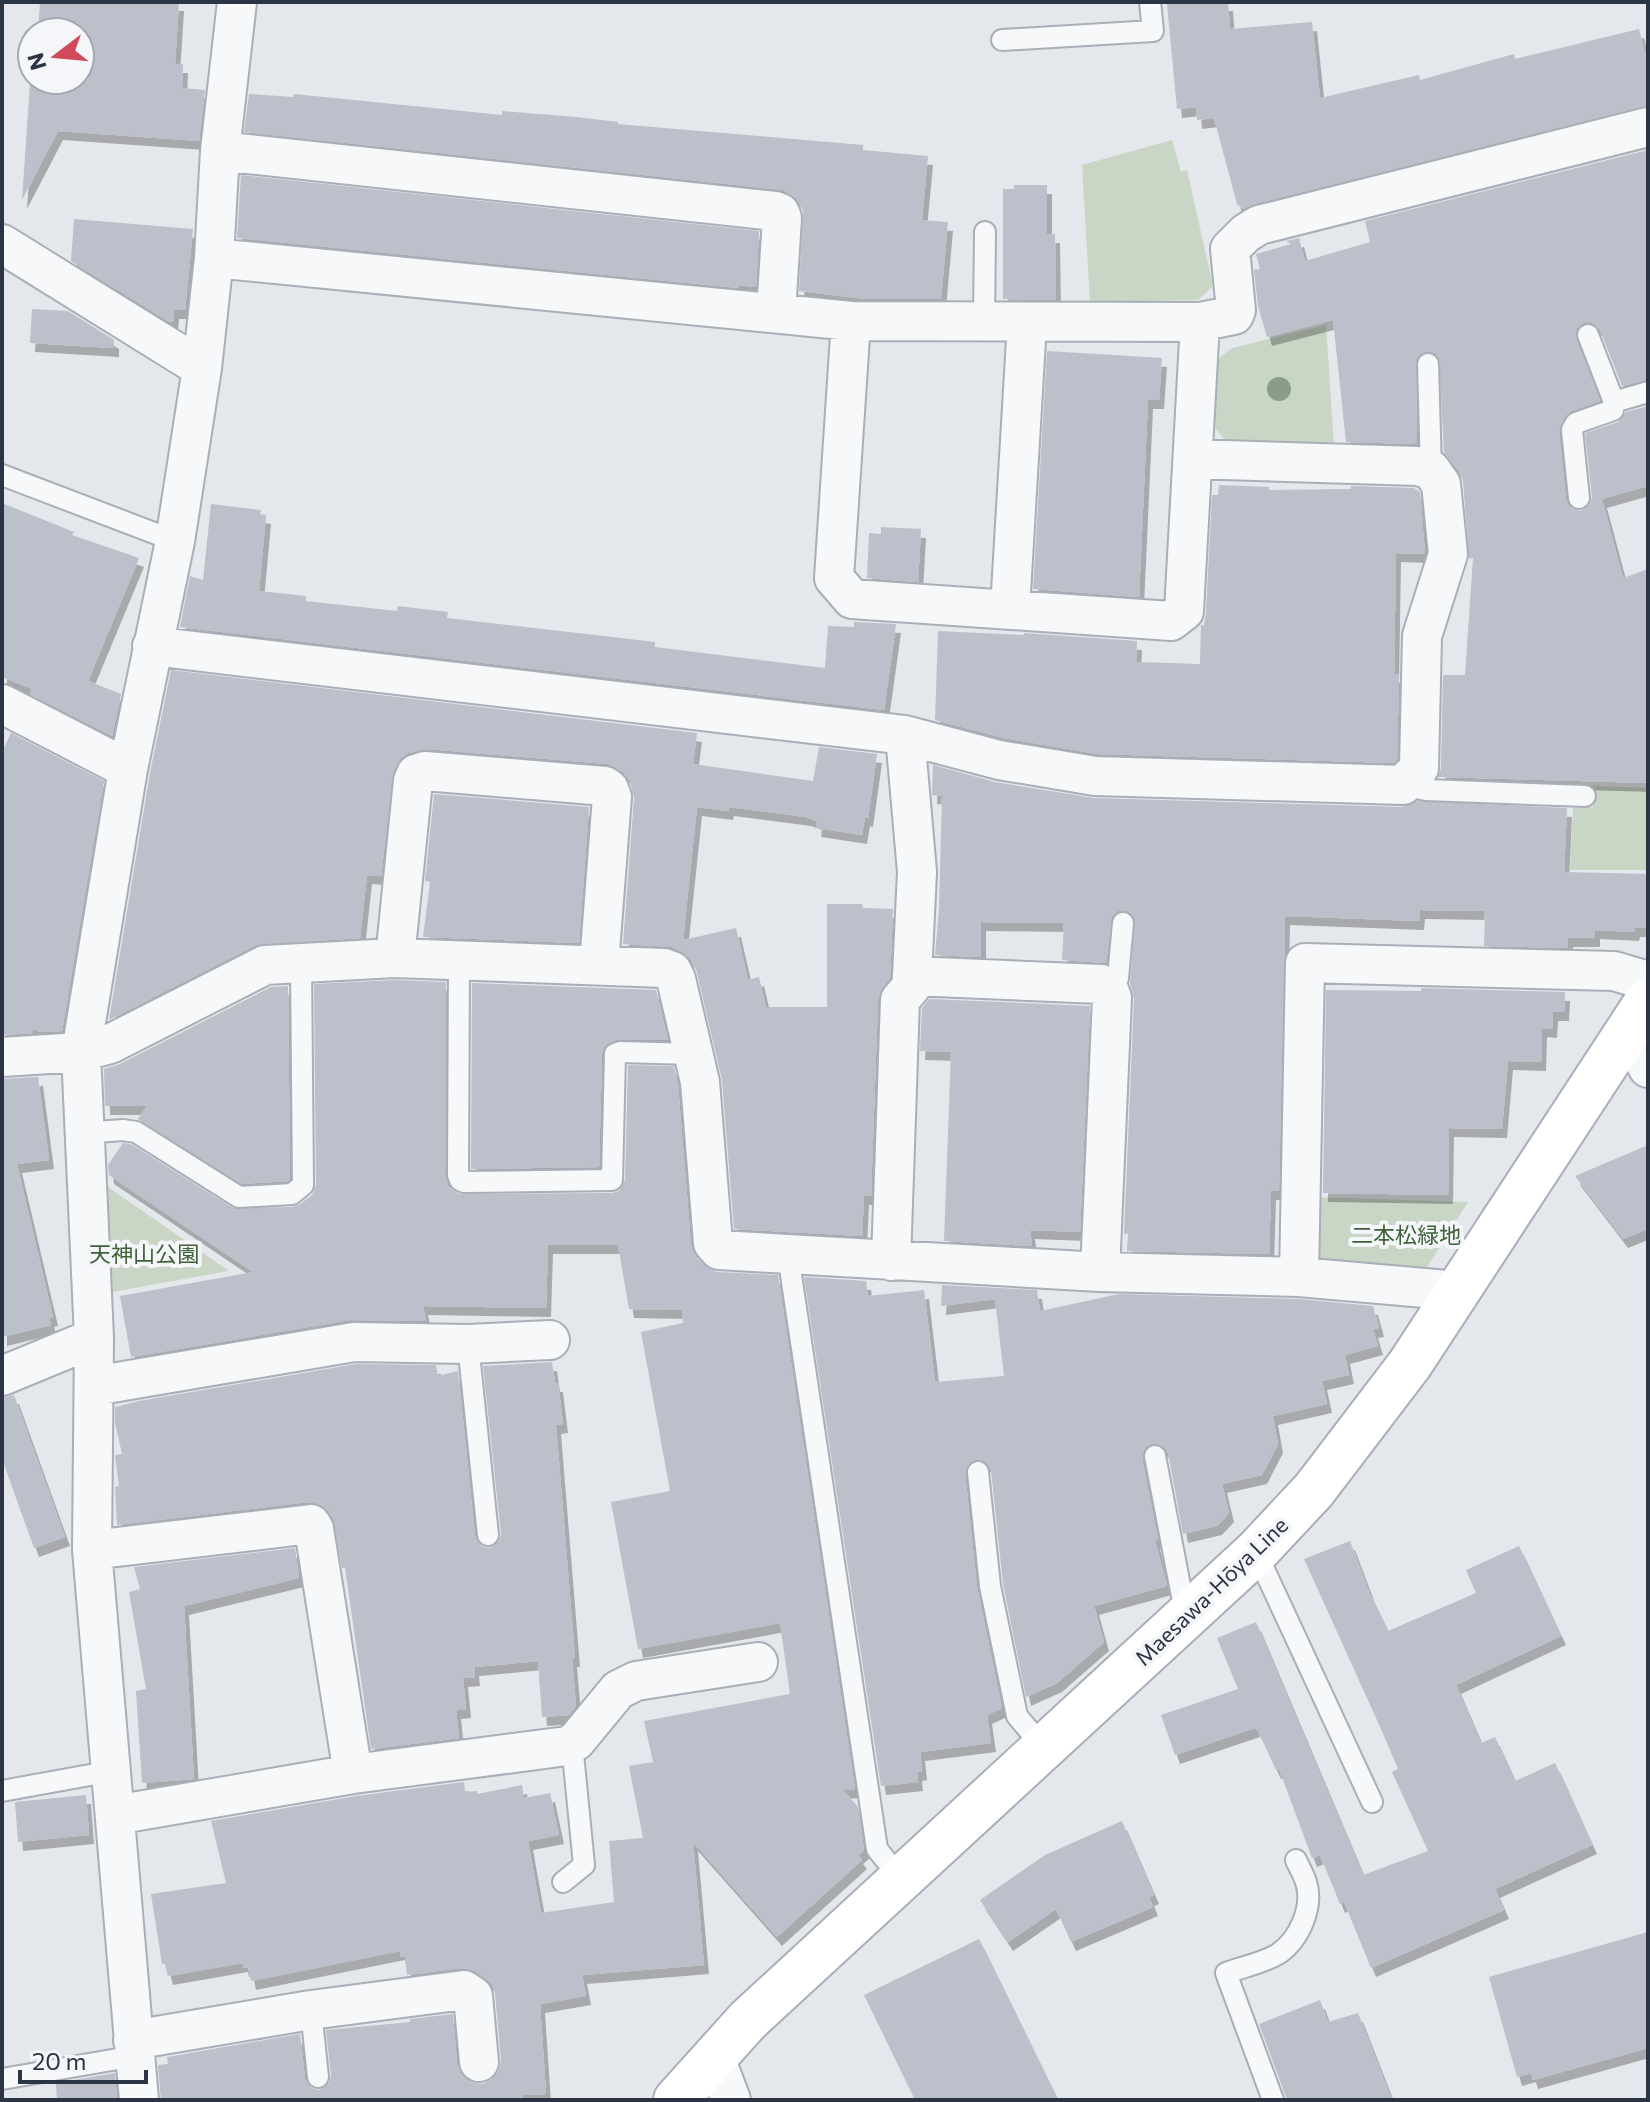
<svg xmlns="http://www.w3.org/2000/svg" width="1650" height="2102" viewBox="0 0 1650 2102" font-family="Commissioner,'Noto Sans JP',sans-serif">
	<defs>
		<filter id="shadow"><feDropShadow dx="5" dy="9" stdDeviation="0" flood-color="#0004"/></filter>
	</defs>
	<rect width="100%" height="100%" fill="#e4e7ec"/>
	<path fill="#c9d6c5" d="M1172 140 1181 172 1187 170 1213 286 1198 300 1090 302 1082 165Z
		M1326 325 1334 445 1227 442 1215 428 1218 359 1232 348Z
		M1593 786 1648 788V870H1570L1573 808 1593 807Z
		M108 1187 229 1271 112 1292Z
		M1315 1197 1468 1202 1426 1269 1326 1264 1314 1253Z"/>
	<path fill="#bbc0ca" filter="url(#shadow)" d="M40 2H179L175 64H183L182 88 205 90 199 141 58 131 22 200 32 54V80H80V32H38Z
		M1190 2H1228L1230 29 1312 22 1320 98 1419 75 1420 80 1514 54 1515 59 1639 29 1648 65V106L1254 204 1243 209 1237 204 1214 118 1197 120 1196 107 1177 109 1167 4Z
		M249 94 293 97 294 94 502 115V111L576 117 618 122V124L863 145V150L928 156 922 220 948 222 941 299H866L799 291 803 210 796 198 783 190 244 132Z
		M1648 150V379L1622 386 1600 330 1591 322 1583 323 1577 328 1576 339 1600 401 1571 411 1565 417 1559 431 1566 500 1573 509 1581 511 1590 504 1592 497 1585 433 1618 422 1626 412 1648 406V486L1602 499 1623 578 1648 569V783L1438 777 1441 768 1443 675H1465L1473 558 1469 559 1463 481 1459 471 1444 453 1439 358 1435 353 1427 351 1416 359 1417 444 1346 442 1333 320 1267 337 1258 306 1254 270 1260 269 1256 254 1291 244 1286 241 1299 238 1305 261 1370 242 1365 221Z
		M241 175 759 231 756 287 739 285V288L237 238Z
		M1014 185H1047V234H1055L1056 300 1003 299V189H1014Z
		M74 219 193 229 185 310H174L173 322 168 321 71 261Z
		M32 309 68 311 114 340V348L30 343Z
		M1047 351 1162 358 1159 400H1148L1139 597 1033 589Z
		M1219 485 1269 487V490L1351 489V486L1414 488 1420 492 1425 554 1396 553 1394 674H1399L1397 759 1394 763 1097 754 1004 738 935 720 938 631 1024 635V633L1137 641 1136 662 1200 664 1201 625H1204L1206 612 1212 495H1218Z
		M2 503 74 532 72 535 139 558 88 681 121 694 112 736 30 694 32 689 2 677Z
		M211 504 261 510 260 514 266 515 259 591 306 596V601L397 611 398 606 448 612 447 618 655 642V647L825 668 828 626 854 627V622L896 624 884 710 180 627 190 576 203 580Z
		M881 527 921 529 918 582 867 578 869 533 881 534Z
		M171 670 697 733 693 764 813 781 819 747 877 754 868 818 865 817 862 835 816 828 817 821 806 817 729 807 728 811 697 807 683 940 736 928 748 980 759 977 766 1007H827V904H862L863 908 893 909 890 978 883 987 878 999 871 1196H864L862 1236 734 1229 722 1080 696 969 691 960 681 951 672 947 623 944 634 798 630 781 623 772 608 764 427 749 408 753 401 758 393 773 381 876 367 875 360 938 256 945 109 1020 150 773Z
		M11 733 104 781 62 1031 41 1032 32 1029 33 1033 2 1035V752Z
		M933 765 995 782 1094 798 1402 807 1417 801 1567 808 1564 872 1648 874V928H1635L1634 932 1595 930V938H1568V948L1484 946 1485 911 1420 910 1419 921 1285 916 1279 1191H1271L1269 1254 1127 1251 1128 1234H1124L1134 999 1130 983 1135 918 1125 910 1118 911 1112 916 1106 963 1062 960 1064 923 981 922V957L935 955 939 910 942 796 932 795Z
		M434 794 589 807 579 943 423 937 430 882 425 881Z
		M395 980 446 982 445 1175 448 1186 459 1194 612 1193 619 1191 625 1180 628 1065 674 1066 678 1085 691 1245 696 1257 709 1269 717 1272 778 1275 855 1789 843 1790 858 1807 864 1850 858 1855 862 1860 777 1937 693 1842 704 1965 582 1975 586 1996 540 2004 546 2094 523 2095V2100H161L158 2065 168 2064 167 2057 300 2034 305 2079 312 2088 320 2090 329 2083 331 2076 326 2030 410 2022V2019L453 2014 457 2064 462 2075 471 2082 482 2084 492 2079 499 2070 501 2060 495 1993 492 1984 475 1971 461 1968 407 1975 405 1956 401 1957 400 1951 251 1981 248 1967 244 1968 243 1963 168 1976 165 1964H162L151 1894 226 1883 211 1821 356 1796 464 1782 465 1792 477 1791V1794L522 1785 524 1798 550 1793 559 1835 528 1841 541 1913 614 1902 609 1841 643 1838 629 1766 653 1762 644 1721 790 1694 780 1623 638 1649 611 1502 670 1491 641 1332 683 1323 682 1310 629 1309 618 1245H548L546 1308 423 1306 426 1321 350 1320 131 1357 120 1296 253 1272 109 1175 108 1165 123 1143 131 1144 233 1208 293 1207 300 1204 312 1195 316 1185 314 984Z
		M472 983 656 990 668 1040H616L605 1046 602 1053 599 1167 471 1169Z
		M288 986 290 1179 287 1181 242 1184 138 1119 147 1106H105L104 1069 120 1064 271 987Z
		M1421 988 1565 992 1564 1012H1553L1552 1029 1542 1028 1541 1062 1508 1061 1502 1129 1449 1128 1448 1195 1323 1193 1326 990 1421 991Z
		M929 999 1090 1006 1080 1232 1030 1230 1032 1246 944 1241 951 1052 920 1051 922 1008Z
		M38 1077 49 1160 17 1164 53 1317 49 1318 51 1325 2 1337V1079Z
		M1648 1145V1229L1623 1239 1575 1176Z
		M804 1277 866 1281 868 1296 924 1290 935 1382 1004 1376 995 1299 941 1306 942 1285 1037 1290 1040 1311 1119 1294 1298 1299 1373 1306 1379 1328 1373 1329 1378 1346 1345 1355 1349 1375 1322 1381 1327 1404 1273 1416 1278 1444 1262 1475 1222 1484 1229 1513 1217 1526 1183 1534 1168 1453 1158 1444 1146 1447 1142 1458 1158 1540H1155L1167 1586 1094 1606 1104 1642 1057 1683 1026 1697 1003 1584 991 1470 983 1460 970 1462 965 1473 977 1587 1002 1708 987 1715 991 1743 920 1752 922 1771 917 1772 918 1782 881 1786Z
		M552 1362 555 1383H558L563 1424 556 1425 575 1658H572L576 1706 569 1715 542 1717 538 1661 474 1667 475 1677 463 1678 466 1709 456 1710 459 1738 371 1749 345 1568H342L333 1518 321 1505 308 1502 117 1525 115 1487 119 1486 115 1455 122 1454 115 1423V1407L139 1401 356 1364 436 1365 438 1376 458 1371 475 1536 482 1546 490 1548 499 1541 501 1534 483 1366Z
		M14 1395 65 1537 34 1548 2 1459V1398Z
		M1350 1541 1370 1594 1388 1631 1476 1593 1466 1570 1519 1546 1561 1636 1456 1685 1481 1743 1495 1737 1515 1781 1555 1763 1592 1845 1495 1889 1504 1910 1371 1968 1344 1902 1340 1904 1320 1855 1312 1858 1279 1769 1276 1770 1258 1731 1255 1728 1175 1755 1161 1715 1238 1689 1217 1638 1256 1622 1363 1875 1428 1851 1392 1772 1398 1769 1381 1729 1304 1559Z
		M295 1548 299 1578 184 1606 194 1779 142 1783 136 1691 146 1689 129 1592 140 1589 134 1567Z
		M86 1795 89 1835 18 1842 15 1802Z
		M1122 1821 1154 1895 1149 1897 1153 1907 1071 1942 1056 1909 1008 1942 980 1900 1045 1855Z
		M1648 1932V2048L1533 2080 1531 2073 1517 2077 1489 1977Z
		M979 1939 1058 2100H915L864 1995Z
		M1320 2000 1328 2022 1358 2013 1392 2100H1287L1259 2024Z
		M115 2073 117 2100H57L56 2083Z"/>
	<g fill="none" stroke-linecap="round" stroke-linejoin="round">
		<defs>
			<path id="lane" d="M1002 40 1153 31 1150 2
				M984 323 985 232
				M1588 335 1614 402 1648 392
				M1428 364 1431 470
				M2 475 175 541
				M1579 498 1572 430 1576 423 1613 410 1614 402
				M1403 785 1426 790 1585 796
				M459 961 458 1175 460 1180 464 1182 612 1180 615 1054 620 1052 693 1054
				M1109 990 1118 978 1123 923
				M83 1133 123 1130 136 1132 239 1197 292 1194 303 1185 301 963
				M788 1255 877 1849 901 1879
				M468 1344 488 1535
				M1155 1456 1186 1617
				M978 1472 990 1586 1017 1716 1043 1747
				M1256 1552 1372 1802
				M2 1791 112 1771
				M563 1882 584 1865 572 1744
				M311 2010 318 2077
				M2 2079 135 2056
				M1273 2100 1226 1973C1242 1967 1263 1963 1278 1954 1299 1940 1314 1907 1306 1882 1304 1875 1299 1867 1296 1860"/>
			<path id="street" d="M220 151 775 211 780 213 782 218 776 313
				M2 244 202 368
				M214 258 851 321 1200 322 1234 315 1236 310 1230 249 1246 233 1259 225 1648 127
				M851 321 834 578 852 599 1171 621 1184 611 1200 322
				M1010 609 1027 323
				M152 646 905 735 999 760 1095 776 1403 785 1419 768 1422 636 1448 554 1441 484 1431 470 1418 466 1193 459
				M2 704 128 769
				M905 735 917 872 912 976
				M395 958 413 781 416 774 425 771 605 786 609 789 612 797 599 964
				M1628 1031 1648 1068
				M2 1057 81 1052 110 1044 265 965 395 958 664 968 672 971 676 979 700 1082 713 1243 719 1250 1100 1272 1299 1277 1459 1291
				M891 1261 900 1000 911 987 912 976 1101 984 1109 990 1112 998 1100 1272
				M1299 1277 1305 963 1614 971 1648 981
				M2 1376 94 1338
				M94 1386 354 1342 468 1344 550 1340
				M92 1550 311 1524 314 1529 353 1774
				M115 1815 353 1774 567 1746 576 1741 618 1690 636 1681 758 1662
				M133 2040 311 2010 464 1990 473 1996 479 2062
				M714 2055 731 2100
				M139 2100 92 1550 94 1338 81 1052 128 769 175 541 202 368 214 258 220 151 237 2"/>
			<path id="secondary" d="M676 2100 748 2020 1256 1552 1314 1490 1410 1364 1648 1000"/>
		</defs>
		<use href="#lane" stroke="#a9aeb7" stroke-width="24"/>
		<use href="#street" stroke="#a9aeb7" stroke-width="42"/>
		<use href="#secondary" stroke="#a9aeb7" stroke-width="48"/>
		<use href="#lane" stroke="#f7f8fa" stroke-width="20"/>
		<use href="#street" stroke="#f7f8fa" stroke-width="38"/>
		<use href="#secondary" stroke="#fff" stroke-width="44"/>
	</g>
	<circle fill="#899d89" cx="1279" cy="389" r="12"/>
	<g text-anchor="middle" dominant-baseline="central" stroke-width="8" stroke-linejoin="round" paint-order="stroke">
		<g font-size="22" fill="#3f6138" stroke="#f4f6f9">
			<text x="1406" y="1234">二本松緑地</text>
			<text x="144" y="1253">天神山公園</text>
		</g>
		<g font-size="22" fill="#2b3445" stroke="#f4f6f9">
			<text transform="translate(1211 1591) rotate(-44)">Maesawa-Hōya Line</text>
		</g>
	</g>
	<rect width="1650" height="2102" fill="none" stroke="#2b3445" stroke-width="8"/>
	<g transform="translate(56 56) rotate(254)"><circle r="38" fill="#f4f6f9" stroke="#a4a8b1" stroke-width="2"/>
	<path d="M0-6L14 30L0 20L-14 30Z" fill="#d1495b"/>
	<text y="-12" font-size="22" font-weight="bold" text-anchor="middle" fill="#2b3445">N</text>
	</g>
	<path d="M20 2070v12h126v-12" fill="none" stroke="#2b3445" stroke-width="4"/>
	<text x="32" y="2070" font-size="24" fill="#2b3445" stroke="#f4f6f9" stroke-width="6" paint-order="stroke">20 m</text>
</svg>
